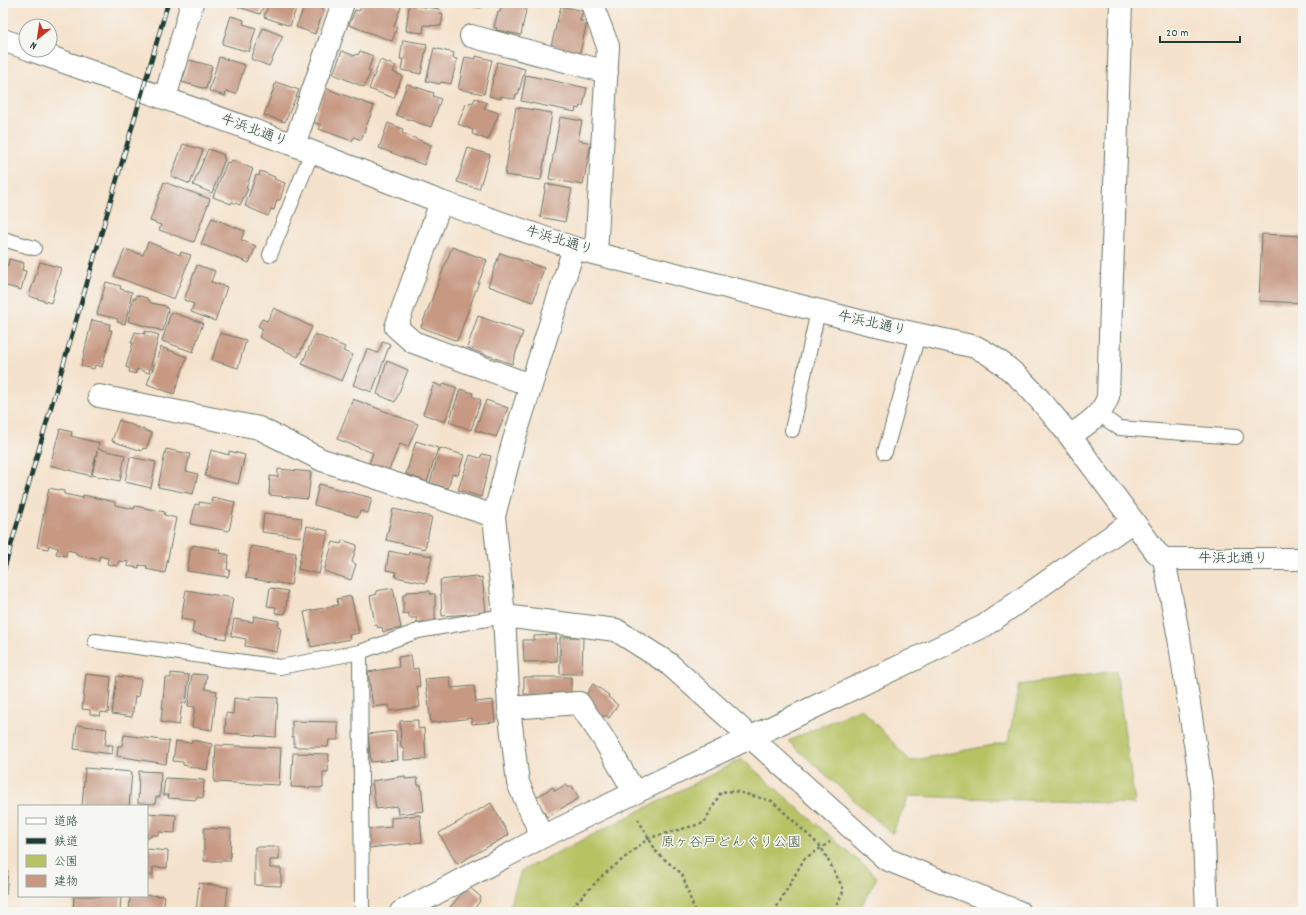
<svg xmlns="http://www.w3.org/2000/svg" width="1306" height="915" viewBox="0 0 1306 915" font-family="Dekko,'Klee One',sans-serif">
	<rect width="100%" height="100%" fill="#f6f6f2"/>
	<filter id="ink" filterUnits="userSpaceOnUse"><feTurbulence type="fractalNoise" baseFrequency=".025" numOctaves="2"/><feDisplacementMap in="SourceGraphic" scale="8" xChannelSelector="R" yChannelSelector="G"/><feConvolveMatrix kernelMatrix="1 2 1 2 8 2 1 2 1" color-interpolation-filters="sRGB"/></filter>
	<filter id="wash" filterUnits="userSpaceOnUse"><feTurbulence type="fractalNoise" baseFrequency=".012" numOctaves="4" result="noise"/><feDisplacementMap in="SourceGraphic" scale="16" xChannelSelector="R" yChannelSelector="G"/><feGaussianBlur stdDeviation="0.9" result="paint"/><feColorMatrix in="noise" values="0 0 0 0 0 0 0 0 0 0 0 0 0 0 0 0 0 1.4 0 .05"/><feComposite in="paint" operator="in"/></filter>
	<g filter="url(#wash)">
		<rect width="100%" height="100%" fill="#f5e2cc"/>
		<path fill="#b7c264" stroke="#6b804c" d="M1116 671 1135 804 909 796 892 834 788 741 861 708 910 761 1008 742 1019 685Z
			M742 759 877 877 858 912H508L521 871Z"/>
		<g id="blocks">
			<path fill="#c79983" d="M234 3H265L260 14 233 5Z
				M269 3H298L290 26 264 17Z
				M306 3 324 10 315 34 296 27Z
				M363 3H391L401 7 394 26 397 27 392 41 349 25 355 10 359 11Z
				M462 3H482L481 8Z
				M502 3 527 5 521 35 496 30 497 28 494 27 498 12H500Z
				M409 5 440 9 439 13 443 14 441 26 424 25 423 33 406 31Z
				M561 6 583 11 580 21 587 22 580 53 551 46Z
				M231 16 244 20 243 24 256 28 249 52 222 44Z
				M263 28 283 36 269 66 251 59Z
				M403 40 427 44 421 74 401 70 403 59H400Z
				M434 48 454 53 453 58 457 59 451 84 441 82 440 84 426 81Z
				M342 51 355 56 356 54 358 55 360 51 373 56 368 71H371L364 87 333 74Z
				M476 56 492 60 484 94 458 89 465 57 476 59Z
				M219 57 245 65 236 94 226 91 225 96 209 91Z
				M189 60 212 66 206 89 182 82Z
				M380 60 396 66 393 72 402 76 394 98 369 89Z
				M497 62 525 69 518 95 516 94 515 99 501 96V99L489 96Z
				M526 75 587 88 583 106H580L579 109 576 108 575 112 521 101Z
				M276 82 299 90 285 122 264 115Z
				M407 84 434 93 433 96 441 99 431 127 396 115Z
				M325 88 374 106 361 140 354 137 352 141 319 129 321 125 313 122Z
				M475 98 487 103 484 108 499 113 488 140 472 134 473 130 458 124 466 104 469 105 470 102 473 103Z
				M516 107 552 113 541 180 505 175Z
				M560 117 582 121 578 140 591 143 583 185 549 179Z
				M388 123 403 129 402 133 431 145 424 165 379 148Z
				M183 144 203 150 190 184 171 176Z
				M468 148 490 155 479 189 457 182Z
				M208 149 224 155 223 158 225 159 212 193 193 185Z
				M232 160 253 169 246 188 248 189 240 205 232 202 231 204 213 197 227 162 230 163Z
				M260 171 275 177 274 179 285 183 280 200H277L274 210 271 209 268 216 245 206 256 175 259 176Z
				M164 182 210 199 194 242 159 230 161 225 150 221Z
				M546 184 572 189 565 222 540 217Z
				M212 218 245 231 241 240 256 246 249 263 201 244Z
				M1262 234 1303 236V303L1259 301Z
				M148 242 180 255 181 252 191 255 174 299 114 276 125 249 143 255Z
				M452 247 487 260 457 341 421 327Z
				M500 253 544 268 533 302 488 286Z
				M9 259 24 263 22 270 26 271 21 290 3 285V264L8 266Z
				M40 262 61 268 51 303 29 296Z
				M197 265 215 271 211 282 227 287 215 321 191 312 194 304 184 300Z
				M106 282 121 286 120 289 132 292 125 324 117 322 118 319 97 314Z
				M136 295 147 298 151 303 166 306V308L168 309 163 331 128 321 133 298 136 299Z
				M274 308 312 327 298 357 259 337 263 329 258 326 262 319 267 321Z
				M171 312 203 323 193 352 162 341Z
				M478 316 523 332 512 364 467 348Z
				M92 320 110 324 109 330H112L102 367 95 365 94 369 81 366Z
				M145 331 159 335 149 373 137 369 135 374 129 372 130 369 126 367 133 343H131L135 332 145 334Z
				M220 333 246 340 238 368 212 360Z
				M315 334 345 347 343 351 353 355 342 381 302 364Z
				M383 341 390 344 372 392 353 385 367 349 378 353Z
				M161 347 187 357 174 394 147 384Z
				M387 361 408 370 395 402 377 394Z
				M434 383 442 387 444 383 457 388 445 422 423 414Z
				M460 389 473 393 472 396 481 400 471 430 449 422Z
				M353 399 418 424 408 447 400 444 388 472 368 466 373 453 337 439Z
				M486 400 508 408 496 437 475 430Z
				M119 420 152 433 146 449 143 448 142 451 112 441Z
				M60 429 72 432 71 436 99 443 98 449 125 455 120 481 92 475 97 451 91 476 50 465Z
				M416 441 438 448 427 482 406 474Z
				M440 448 464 455 458 475 452 474 448 488 430 483Z
				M166 449 190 454 186 471 198 474 193 494 158 487Z
				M211 450 229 455V451L245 455 238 484 205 476Z
				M482 454 491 456 481 497 458 490 470 455 480 458Z
				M130 457 156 462 151 488 125 482Z
				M278 469 311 472 308 499 269 495 270 476 278 477Z
				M319 484 372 498 368 513 360 511 358 517 314 505Z
				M49 488 64 491V494L83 498V495L115 502V505L134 509 135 506 165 512 164 515 176 518 165 573 146 569 147 566 139 565V568L127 566 128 562 119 561 117 566 107 564 108 558 99 556V560L76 555V552L67 550 66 556 56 554 58 548 49 545 48 549 37 547Z
				M212 497 235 502 229 531 191 524 195 504 199 505V502L211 504Z
				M393 509 432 517 425 549 386 540Z
				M264 513 302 518 300 537 262 532Z
				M307 526 328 531 319 574 298 569Z
				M342 540 357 545 352 562 356 564 351 580 324 571 333 542 341 544Z
				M193 545 221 550 220 553 229 555 227 569 230 570 228 577 187 571 191 547H193Z
				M251 546 296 553 291 585 246 578Z
				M389 551 408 555 409 552 432 556 426 583 395 577 396 572 386 570Z
				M477 576V578L482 577 486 613 442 616 440 580Z
				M270 588 288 591 285 614 275 613 276 607 267 606Z
				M393 588 401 628 383 632 382 627 378 628 377 625H375L370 596 377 594 376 591Z
				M186 590 233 598 226 639 192 633 194 621 181 619Z
				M430 591V594H435V622H417V618H409V613L403 614V595H406V592Z
				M351 596 359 633 349 635 350 639 311 647 304 612 338 605 337 599Z
				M254 616 279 621 278 627 281 628 277 652 245 646 246 639 231 636 234 619 253 622Z
				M556 635 557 661 524 662 523 640H534V636Z
				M560 637H583L582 674H560Z
				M411 655 413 669 418 668 420 686H417L420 707 390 711 389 705 373 707 368 672 399 667 398 657Z
				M171 673 189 675 186 703H182L179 725 161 722 165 678H171Z
				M86 674 111 677 108 713 101 712 100 716 90 714V710L82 709Z
				M192 674 207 675 205 689 217 691 212 730 192 727 195 707 188 706Z
				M117 676 141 679 138 697 135 696 132 717 112 714Z
				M450 677 451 688 474 686 476 702 493 700 495 722 472 724V718L431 723 425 679Z
				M524 677H571V695L524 694Z
				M593 684 609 695 608 697 618 705 609 718 605 715 604 717 582 701Z
				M250 697 278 698 276 737 225 733 226 713 233 714 234 698 250 700Z
				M418 720V729L424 728 426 759 404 760V748H401L400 721Z
				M292 721 338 722V740H329L328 747H294V737H292Z
				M77 725 107 729 105 745H113L112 754 74 749Z
				M396 731 398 760 371 762 368 734Z
				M124 735 169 741 166 764 117 756 118 746H122Z
				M192 740 212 744 207 770 183 765V762L173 761 176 741 191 743Z
				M216 745 281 748 279 785 214 782Z
				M293 753 329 754 328 772H323V788L291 787Z
				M85 768 132 772 129 806H82Z
				M139 771 161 772 160 797H156L155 804 138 803Z
				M405 776V779L417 778 418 785H421L424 811 398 814 397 806 376 809 372 781Z
				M165 778 204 780 203 798 197 797 196 800 168 798 169 795H163Z
				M566 784 568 788 572 786 579 798 547 817 535 798 553 787 555 791Z
				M491 803 509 835 457 864 439 833Z
				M147 813 176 815 175 833 159 832V835H151V837H147Z
				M420 815 422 842 369 848 367 829 391 827V818Z
				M204 828 231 829 230 861H204Z
				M255 847H279V860H270V868H281V886L255 885Z
				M147 849 168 851 167 868 153 867V875H147Z
				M3 870 8 871 6 895 3 894Z
				M199 883 228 887 226 906 229 912H196Z
				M468 886 481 897 479 900 480 901 472 912H446Z
				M147 895 165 896 163 912H129L130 896H147Z
				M74 896H121L120 912H73Z
				M3 909H10V912H3Z"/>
		</g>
	</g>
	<g filter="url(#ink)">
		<use href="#blocks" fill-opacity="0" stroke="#6a7769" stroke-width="1"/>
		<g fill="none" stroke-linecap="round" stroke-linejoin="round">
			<defs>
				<path id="service" d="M3 239 34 248
					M270 255 312 152
					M1099 414 1119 428 1236 437
					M792 430 818 311
					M885 452 918 335
					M95 641 280 667 360 652 418 631 504 616
					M360 652 362 912"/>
				<path id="minor" d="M594 3V10L608 46 596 253
					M471 36 607 72
					M3 40 26 48
					M31 50 294 145 441 202 574 248 867 323 976 347C1016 367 1042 402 1070 436
					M165 98 192 3
					M294 145 343 3
					M441 202 396 327 413 342 530 385
					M99 396 259 428 322 460 494 516
					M1164 559 1179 638 1202 790 1207 912
					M504 616 616 630 668 663 886 859 1019 912
					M509 708 579 703 603 738 635 793
					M542 837 518 783 509 708 504 616 494 516 513 443 574 248
					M401 912 542 837 984 626 1133 521"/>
				<path id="tertiary" d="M1121 3 1108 397C1102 416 1085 425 1070 436L1156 552 1164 559H1303"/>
			</defs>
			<use href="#service" stroke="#6a7769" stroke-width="16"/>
			<use href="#minor" stroke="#6a7769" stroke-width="24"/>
			<use href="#tertiary" stroke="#6a7769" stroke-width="24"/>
			<path stroke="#6a7769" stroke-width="2.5" stroke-dasharray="3 3" stroke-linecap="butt" d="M638 819 657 853 682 874 695 912
				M569 912 570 909 602 876 649 838 704 823 721 792 734 791 772 801 821 847 844 890 833 912
				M774 912 804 859 830 842"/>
			<use href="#service" stroke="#fff" stroke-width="14"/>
			<use href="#minor" stroke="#fff" stroke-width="22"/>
			<use href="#tertiary" stroke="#fff" stroke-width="22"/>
			<defs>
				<path id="rail" d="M3 573 168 3"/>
			</defs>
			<use href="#rail" stroke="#1f3d34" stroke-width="4.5"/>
			<use href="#rail" stroke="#f6f6f2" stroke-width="3" stroke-dasharray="9" stroke-linecap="butt"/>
		</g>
	</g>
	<g text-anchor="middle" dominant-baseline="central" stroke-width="3" stroke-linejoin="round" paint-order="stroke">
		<g font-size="14" fill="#1f3d34" stroke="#f6f6f2">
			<text transform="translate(254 131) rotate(20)">牛浜北通り</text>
			<text transform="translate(559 241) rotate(17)">牛浜北通り</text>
			<text transform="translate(872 324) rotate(13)">牛浜北通り</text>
			<text x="1233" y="559">牛浜北通り</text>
		</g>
		<g font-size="14" fill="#455e40" stroke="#f6f6f2">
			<text x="731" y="843">原ヶ谷戸どんぐり公園</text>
		</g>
	</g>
	<rect width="1306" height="915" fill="none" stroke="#f6f6f2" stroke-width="16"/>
	<rect x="18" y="805" width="130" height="92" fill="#f6f6f2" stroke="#a0aca6"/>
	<rect x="26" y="818" width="20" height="6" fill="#ffffff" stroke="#a0aca6"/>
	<text x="54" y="825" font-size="12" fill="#1f3d34">道路</text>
	<rect x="26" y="838" width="20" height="6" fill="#1f3d34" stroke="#a0aca6"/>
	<text x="54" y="845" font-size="12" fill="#1f3d34">鉄道</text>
	<rect x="26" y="855" width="20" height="12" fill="#b7c264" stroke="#a0aca6"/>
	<text x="54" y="865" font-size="12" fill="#1f3d34">公園</text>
	<rect x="26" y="875" width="20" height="12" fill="#c79983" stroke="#a0aca6"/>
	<text x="54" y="885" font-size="12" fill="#1f3d34">建物</text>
	<g transform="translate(38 38) rotate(210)"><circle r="19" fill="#f6f6f2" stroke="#a0aca6"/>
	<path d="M0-3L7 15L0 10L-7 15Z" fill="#c8321e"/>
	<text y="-6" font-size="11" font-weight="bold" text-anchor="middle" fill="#1f3d34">N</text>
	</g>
	<path d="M1160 36v6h80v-6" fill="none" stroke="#1f3d34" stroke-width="2"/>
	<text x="1166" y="36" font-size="12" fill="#1f3d34" stroke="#f6f6f2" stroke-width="3" paint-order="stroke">20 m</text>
</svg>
